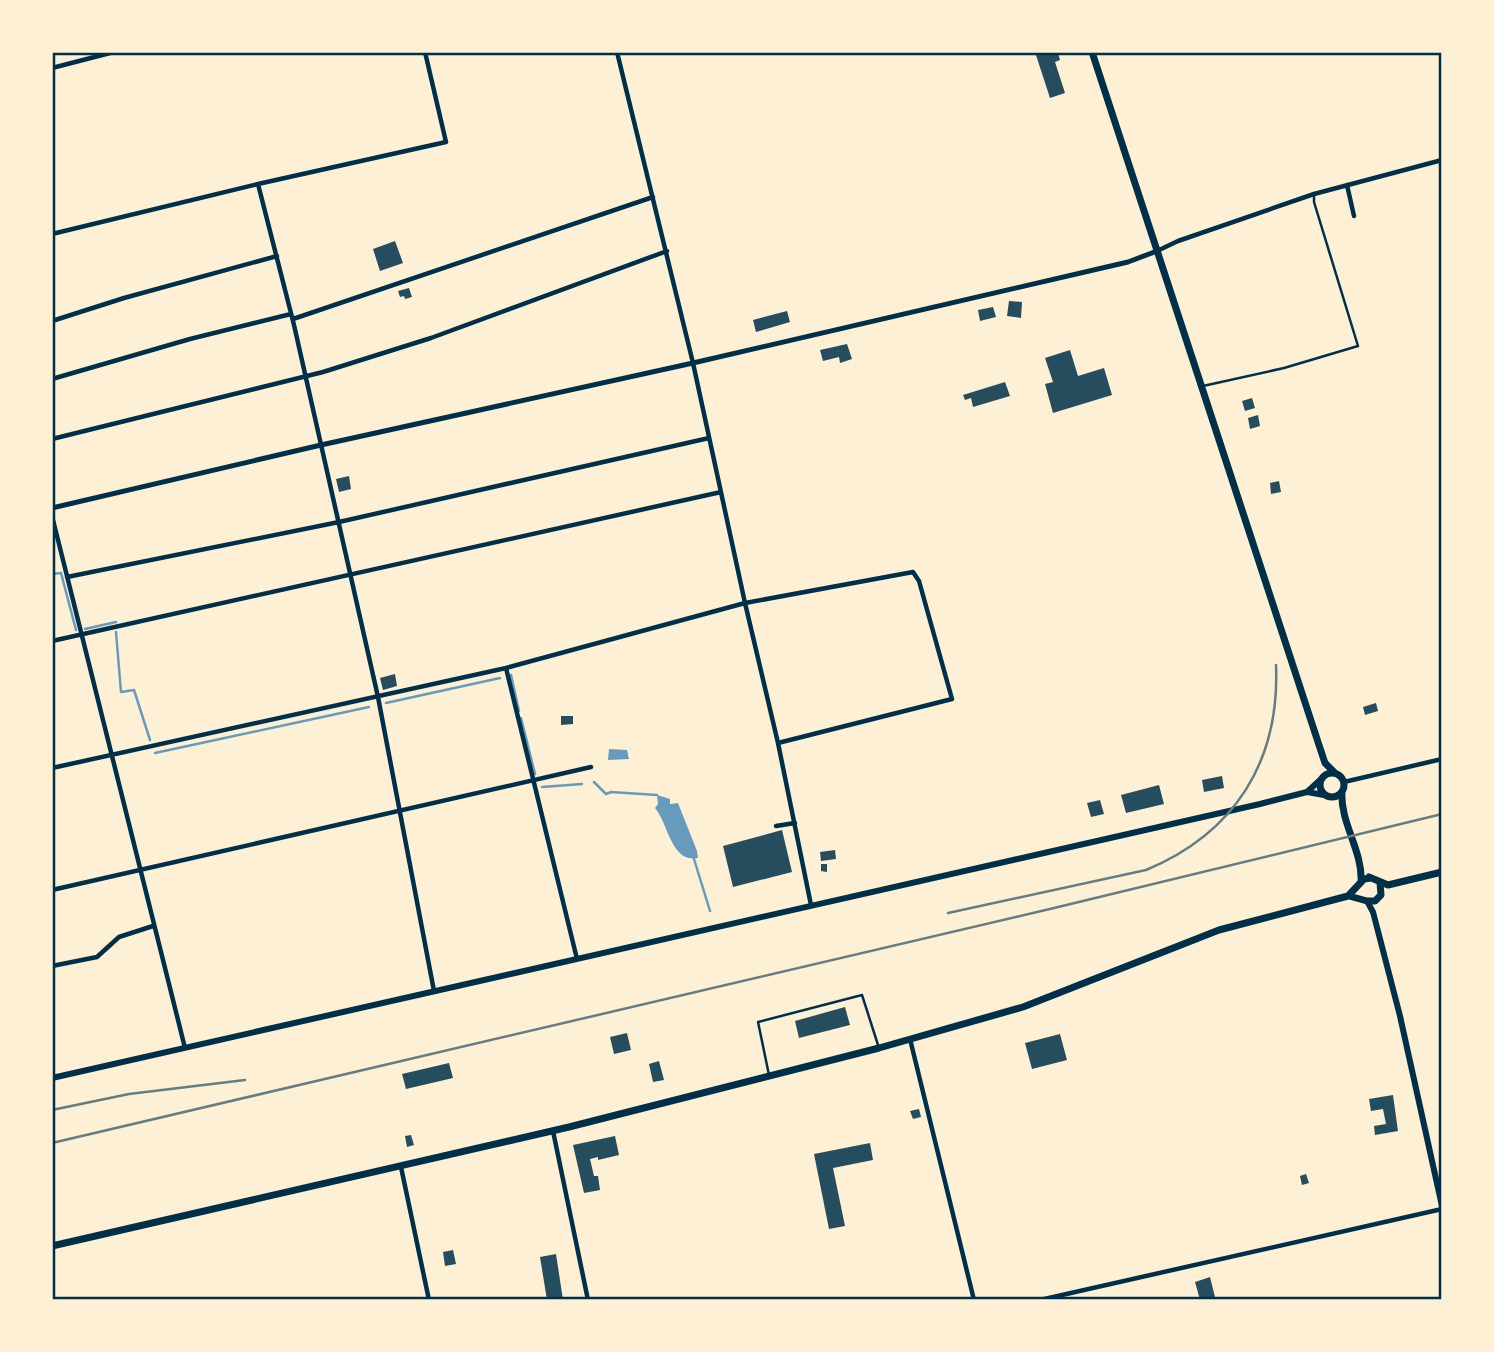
<svg xmlns="http://www.w3.org/2000/svg" width="1494" height="1352" viewBox="0 0 1494 1352" font-family="'Noto Sans',sans-serif">
	<rect width="100%" height="100%" fill="#fdf0d5"/>
	<path fill="#669bbc" d="M609 749 627 750 629 759 608 760Z
		M657 795 670 799V804L678 803 697 851 698 858C671 863 669 825 655 808L658 804Z"/>
	<g fill="none" stroke-linecap="round" stroke-linejoin="round">
		<path stroke="#669bbc" stroke-width="2.5" d="M52 574 61 573 76 630
			M85 629 116 622
			M116 632 121 692 134 690 150 740
			M511 675 519 711
			M386 703 500 678
			M521 718 535 774
			M155 753 369 707
			M594 782 606 794 611 792 657 795
			M542 787 582 784
			M694 859 710 911"/>
	</g>
	<path fill="#264d5e" d="M1035 52 1058 53 1060 60 1055 62 1065 93 1050 98Z
		M395 241 403 263 380 271 373 249Z
		M409 288 412 297 405 299 404 296 400 297 398 291Z
		M1009 301 1022 302 1021 318 1007 316Z
		M993 307 996 317 980 321 978 310Z
		M787 311 790 322 756 332 753 320Z
		M847 344 852 359 840 363 839 357 823 361 820 350Z
		M1070 350 1078 376 1104 368 1112 395 1053 413 1045 384 1053 382 1045 358Z
		M1005 382 1010 396 973 407 971 398 965 400 963 395Z
		M1252 398 1255 408 1245 411 1242 401Z
		M1258 415 1260 426 1250 429 1248 418Z
		M349 476 351 489 339 492 336 479Z
		M1279 481 1281 492 1271 494 1270 483Z
		M395 674 397 686 383 690 380 678Z
		M1376 703 1378 711 1365 715 1363 707Z
		M561 716H573V724L561 725Z
		M1222 776 1224 788 1204 792 1202 780Z
		M1159 785 1164 804 1126 813 1121 795Z
		M1100 800 1104 814 1091 817 1087 803Z
		M782 830 792 872 733 887 723 846Z
		M835 850 836 859 821 861 820 852Z
		M821 864H827V872L821 871Z
		M845 1007 850 1025 799 1038 795 1021Z
		M627 1033 631 1050 614 1054 610 1037Z
		M1060 1034 1067 1060 1032 1069 1025 1043Z
		M659 1061 664 1080 653 1082 649 1064Z
		M449 1063 453 1078 406 1089 402 1074Z
		M1393 1095 1398 1131 1375 1135 1374 1126 1386 1124 1383 1109 1371 1111 1369 1099Z
		M919 1109 921 1117 913 1119 910 1111Z
		M411 1135 414 1145 407 1147 405 1136Z
		M615 1136 619 1155 598 1160V1157L590 1159 594 1176H598L600 1190 584 1193 573 1145Z
		M870 1143 873 1160 833 1168 845 1226 829 1229 814 1154Z
		M1306 1174 1309 1183 1302 1185 1300 1176Z
		M453 1250 456 1264 445 1266 443 1252Z
		M556 1254 563 1300H547L540 1257Z
		M1210 1277 1215 1297 1212 1300H1200L1195 1282Z"/>
	<g fill="none" stroke-linecap="round" stroke-linejoin="round">
		<path stroke="#003049" stroke-width="2.5" d="M1203 386 1284 368 1358 346 1314 202V194
			M769 1075 758 1022 862 995 878 1045"/>
		<path stroke="#003049" stroke-width="4.5" d="M617 52 693 363 745 603 778 743 811 905
			M52 68 114 52
			M258 184 294 325 378 697 434 991
			M1347 185 1354 216
			M52 234 258 184 446 142 425 52
			M1157 251 1178 241 1314 194 1442 160
			M293 319 653 197
			M52 321 124 298 277 256
			M52 379 190 339 291 314
			M52 439 323 372 431 338 667 251
			M52 516 185 1048
			M67 577 339 522 709 438
			M52 641 721 492
			M506 668 577 959
			M52 768 506 668 745 603 913 572 919 581 952 699 778 743
			M1344 782 1442 759
			M776 826 795 823
			M52 890 591 767
			M52 966 97 957 119 937 153 926
			M910 1039 974 1300
			M553 1131 588 1300
			M401 1167 429 1300
			M1040 1300 1442 1209"/>
		<path stroke="#003049" stroke-width="5" d="M52 508 321 445 693 363 1128 262 1157 251"/>
		<path stroke="#003049" stroke-width="6" d="M1307 792 1324 795
			M1367 901 1373 912 1400 1016 1442 1206
			M52 1078 1260 804 1307 792 1320 780"/>
		<path stroke="#003049" stroke-width="7" d="M1092 52 1318 742 1325 763 1335 773
			M1320 785a12 12 0 1 1 24 0a12 12 0 1 1-24 0Z
			M1342 792C1340 823 1363 851 1361 882
			M1369 877 1388 885 1442 872
			M1349 896 1367 901H1375L1381 895 1380 883
			M52 1246 569 1127 879 1048 1023 1007 1219 930 1348 896 1364 879 1371 878"/>
		<path stroke="#657d81" stroke-width="2.5" d="M948 913 1146 870C1235 833 1280 761 1276 665
			M52 1110 129 1094 245 1080
			M52 1143 1054 908 1442 814"/>
	</g>
	<rect width="1494" height="1352" fill="none" stroke="#fdf0d5" stroke-width="108"/>
	<rect x="54" y="54" width="1386" height="1244" fill="none" stroke="#003049" stroke-width="2.5"/>
</svg>
